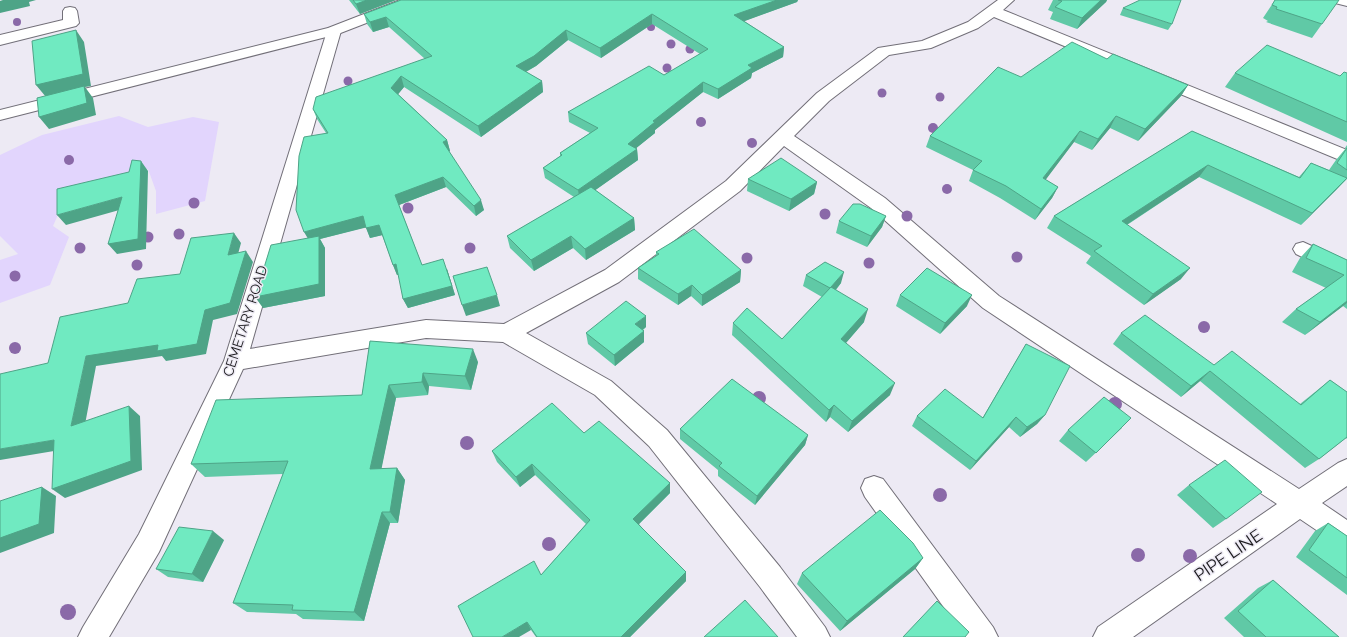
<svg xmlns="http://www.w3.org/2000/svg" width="1347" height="637" viewBox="0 0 1347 637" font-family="Raleway,sans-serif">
	<rect width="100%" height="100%" fill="#edeaf4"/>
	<path fill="#e2d5fd" d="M119 116 148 127 193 117 219 122 205 201 156 214V191L148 169 68 192 53 226 69 237 50 285 0 303V260L18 254 0 236V155L42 135Z"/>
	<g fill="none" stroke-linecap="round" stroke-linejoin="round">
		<defs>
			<path id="street" d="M998 0H1014L1003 10 1347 150V163L994 17 978 28 931 48 889 55 829 101 794 136 885 198 999 296 1299 489 1338 463 1347 459V486L1322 503 1347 520V548L1337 544 1300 519 1133 637H1093L1098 627 1277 504 983 308 871 208 784 146 740 191 619 282 526 333 611 381 667 430 780 567 825 627 830 637H797L760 587 649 446 595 395 503 342 426 338 243 369 159 552 109 637H78L83 627 139 534 224 361 328 28H338L341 31 250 349 426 320 504 324 605 270 726 181 817 93 878 48 922 41 968 22Z
				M1333 0H1347V6L1335 3Z
				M70 7 75 8 77 11 79 23 76 26 0 45V35L63 20V11L65 8Z
				M1303 242 1347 262V279L1296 254 1293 249 1296 244Z
				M874 476 883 479 993 627 998 637H965L865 497 861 488 865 479Z"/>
			<path id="secondary" d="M400 0H420L418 3 338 34 0 120V110L328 28Z"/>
		</defs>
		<use href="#street" stroke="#726f78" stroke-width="2"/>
		<use href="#secondary" stroke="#726f78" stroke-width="2"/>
		<use href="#street" fill="#fff" fill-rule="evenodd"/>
		<use href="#secondary" fill="#fff" fill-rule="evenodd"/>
	</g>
	<g fill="#8a69a8">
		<circle cx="17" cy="22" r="4"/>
		<circle cx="651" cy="27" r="4"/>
		<circle cx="671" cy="44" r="4.5"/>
		<circle cx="690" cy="49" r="4.5"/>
		<circle cx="667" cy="68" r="4.5"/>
		<circle cx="348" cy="81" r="4.5"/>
		<circle cx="882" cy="93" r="4.5"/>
		<circle cx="940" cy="97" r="4.5"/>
		<circle cx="701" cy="122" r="5"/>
		<circle cx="933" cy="128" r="5"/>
		<circle cx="752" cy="143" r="5"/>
		<circle cx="69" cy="160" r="5"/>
		<circle cx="947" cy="189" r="5"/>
		<circle cx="194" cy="203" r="5.5"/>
		<circle cx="408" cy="208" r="5.5"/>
		<circle cx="825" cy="214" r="5.5"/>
		<circle cx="907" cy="216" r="5.5"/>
		<circle cx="179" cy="234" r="5.5"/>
		<circle cx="148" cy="237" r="5.5"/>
		<circle cx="80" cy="248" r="5.5"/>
		<circle cx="470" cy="248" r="5.5"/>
		<circle cx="1017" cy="257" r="5.5"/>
		<circle cx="747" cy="258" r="5.5"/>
		<circle cx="869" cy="263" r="5.5"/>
		<circle cx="137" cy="265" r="5.5"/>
		<circle cx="15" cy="276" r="5.5"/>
		<circle cx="1204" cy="327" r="6"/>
		<circle cx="15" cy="348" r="6"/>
		<circle cx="759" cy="398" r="7"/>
		<circle cx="1115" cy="404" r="7"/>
		<circle cx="467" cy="443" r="7"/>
		<circle cx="940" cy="495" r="7"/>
		<circle cx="549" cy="544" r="7"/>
		<circle cx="1138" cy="555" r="7"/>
		<circle cx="1190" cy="556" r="7"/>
		<circle cx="68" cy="612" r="8"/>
	</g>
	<path fill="#60c9a6" d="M349 0H396L360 14Z
		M401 0H798L797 2 744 21 784 47 783 57 752 73 751 78 718 99 703 92 655 130V133L636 148 637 149 638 160 595 190 634 218 635 230 586 260 573 248 534 271 510 248 507 236 574 197 545 178 543 168 560 156V153L590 133 569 122 568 112 664 75 700 54 652 24 601 58 568 40 536 66 526 72 542 81 543 92 481 137 404 87 398 94 447 140 450 151H449L484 210 476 216 446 187 399 205 422 265 447 269 455 295 408 308 403 299 399 274 397 275 393 265 382 235 370 238 366 227 320 239 325 248V296L263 308 308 238 326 133 317 119 313 109 425 59 389 27 373 32 367 24 364 14Z
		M1053 0H1107L1106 2 1077 29 1050 19 1053 12 1048 10Z
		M1275 0 1322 24 1312 38 1266 22 1268 21 1263 18Z
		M1123 8 1172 24 1168 30 1120 15Z
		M1107 59 1188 85 1181 96 1138 141 1110 128 1092 150 1074 142 1045 180 1058 187 1052 198 1035 220 1000 198 969 181 973 170 926 147 930 136Z
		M1235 73 1340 76 1347 73V142L1225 87Z
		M1192 131 1299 177 1311 163 1329 170 1336 160 1346 148H1345L1347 145V179L1301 225 1199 177 1127 225 1181 279 1144 305 1086 263 1091 256 1047 228 1054 216Z
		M748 179 817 182 814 194 789 211 747 191Z
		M886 216 882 227 867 247 836 233 839 221Z
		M1313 244 1347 260V309L1343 306 1305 335 1282 322 1296 309 1326 288 1292 272 1300 258Z
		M656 252 741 270 740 282 702 306 691 296 678 305 638 279V268L656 256Z
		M806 275 841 283 836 290 864 322 846 343 890 395 848 432 830 417 826 422 732 335 733 323 782 339 822 297 803 286Z
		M900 295 967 306 940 334 896 306Z
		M646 327 643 330 644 331V342L615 366 588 344 586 333Z
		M1121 333 1214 365 1300 404 1330 380 1347 392V439L1346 438 1319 459 1305 468 1200 381 1181 397 1113 344Z
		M370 341 478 362 471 390 429 386 428 395 396 398 381 469 397 468 405 480 398 523H390L364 621 303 619 296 614 247 612 233 603 283 474 205 477 191 464 362 395Z
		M1026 344 1045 415 1037 424 1020 437 1009 427 970 470 912 426 917 416 983 417Z
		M1122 428 1086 462 1059 441 1068 430Z
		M680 429 808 435 805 445 755 505 718 476V470L680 439Z
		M584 433 670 483V493L639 524 686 581 630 637H536L531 630 458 606 541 575 586 524 535 475 520 487 497 462 492 451Z
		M1189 485 1226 519 1213 528 1177 495Z
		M1328 523 1347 536V595L1296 557 1315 531Z
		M224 540 203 582 168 577 156 569Z
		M923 558 915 569 840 631 797 584 802 573Z
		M1273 580 1339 637H1244L1224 618 1258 588Z"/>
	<path fill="#4ea487" d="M3 0H36L29 2 30 6 0 13V1Z
		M367 0H396L360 14 356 4Z
		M777 0H798L797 2 734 25V15Z
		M1101 0H1107L1106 2 1077 29 1082 18Z
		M652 14V24L601 58 600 48Z
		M386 17 389 27 373 32 370 22Z
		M76 30 84 42 91 86 85 87 93 98 96 115 49 129 39 117 46 97 36 85Z
		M566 30 568 40 536 66 518 76 516 66Z
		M784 47 783 57 752 73 751 78 718 99V89L748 65Z
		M401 76 404 87 395 98 391 88Z
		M542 81 543 92 481 137 478 126Z
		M703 82V92L655 130V133L629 154 628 144 653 121Z
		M1188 85 1181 96 1138 141 1145 129Z
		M1116 116 1110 128 1092 150 1098 139Z
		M1080 131 1074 142 1038 190 1043 178Z
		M447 140 450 151 446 153 443 142Z
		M637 149 638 160 580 201 578 190Z
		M141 161 148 171 146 249 117 254 108 244Z
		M1208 165 1199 177 1114 233 1122 221Z
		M443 177 446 187 399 205 395 195Z
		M1347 178 1336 190 1301 225 1312 213Z
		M817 182 814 194 789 211 791 199Z
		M1058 187 1052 198 1035 220 1041 209Z
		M122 197 130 207 66 225 57 215Z
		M481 200 484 210 476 216 474 206Z
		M363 216 368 227 320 239 325 248V296L263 308 255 297 310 242 304 232Z
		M886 216 882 227 867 247 871 236Z
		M634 218 635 230 586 260 585 249Z
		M379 225 383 235 370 238 366 228Z
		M234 233 241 243 235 265 228 255Z
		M571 236 573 248 534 271 531 260Z
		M246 251 253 262 237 314 213 320 206 354 166 361 162 356 96 366 83 435 71 426 86 356 205 310Z
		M396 264 401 274 397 275 393 265Z
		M1190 268 1181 279 1144 305 1153 294Z
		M447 269 455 295 408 308 403 299Z
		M741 270 740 282 702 306V295Z
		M844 272 841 283 827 300 830 288Z
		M692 285 691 296 678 305V294Z
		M497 295 500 306 466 316 462 305Z
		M972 295 967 306 940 334 945 323Z
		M1347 301V303L1343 306 1305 335 1320 322Z
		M868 309 864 322 838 352 841 339Z
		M646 316V327L635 335V324Z
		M644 331V342L615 366 614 355Z
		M473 349 478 362 471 390 465 376Z
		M1210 371 1200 381 1181 397 1191 386Z
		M423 373 429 386 428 395 422 382Z
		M895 383 890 395 848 432 852 421Z
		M389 385 396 398 379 481 370 469Z
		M834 405 830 417 826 422 829 410Z
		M129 406 140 416 142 470 65 498 52 489Z
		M1045 415 1037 424 1020 437 1027 427Z
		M1016 417 1009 427 970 470 976 461Z
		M808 435 805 445 755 505 757 496Z
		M54 440 66 449 0 460V449Z
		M532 464 535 475 520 487 516 477Z
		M397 468 405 480 398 523 390 512Z
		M670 483V493L634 529 633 519Z
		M42 487 56 496 54 533 0 553V538Z
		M382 512 390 523 364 621 354 612Z
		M213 531 224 540 203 582 192 574Z
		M923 558 915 569 840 631 847 621Z
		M686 572V581L630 637H621Z
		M527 622 531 630 519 637H502Z"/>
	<path fill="#70eac1" stroke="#4ea487" d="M353 0H367L356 4Z
		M401 0H777L734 15 784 47 748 65 752 68 718 89 703 82 653 121 655 122 628 144 637 149 578 190 543 168 562 155 560 153 598 128 568 112 649 66 664 75 708 49 652 14 600 48 566 30 534 56 516 66 542 81 478 126 401 76 391 88 447 140 443 142 481 200 474 206 443 177 395 195 422 265 443 259 452 286 403 299 396 264 393 265 379 225 366 228 363 216 304 232 296 210 299 156 304 137 328 133 313 109 316 97 432 56 386 17 370 22 364 14Z
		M1058 0H1101L1082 18 1055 7 1062 1Z
		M1140 0H1181L1172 24 1123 8Z
		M1275 0H1339L1322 24 1276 9 1277 7 1272 5Z
		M76 30 83 74 36 85 32 41Z
		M1072 42 1107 59 1113 54 1188 85 1145 129 1116 116 1098 139 1080 131 1043 178 1058 187 1041 209 1006 186 973 170 982 161 930 136 998 67 1021 77Z
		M1267 45 1340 76 1344 72 1347 73V122L1235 73Z
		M84 86 87 103 39 117 37 98Z
		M1192 131 1300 178 1311 163 1347 178 1312 213 1208 165 1122 221 1190 268 1153 294 1094 251 1102 246 1054 216Z
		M1347 148V170L1337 163Z
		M781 158 817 182 791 199 748 179Z
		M132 160 141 161 138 239 108 244 122 197 57 215V189L129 172Z
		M591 187 634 218 585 249 571 236 531 260 507 236Z
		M853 204H860L886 216 871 236 839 221Z
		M694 229 741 270 702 295 692 285 678 294 638 268 659 254 656 252Z
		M234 233 228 255 246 251 230 303 205 310 197 344 157 351 158 345 86 356 71 426 129 406 131 461 52 489 54 440 0 449V374L48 363 60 317 128 303 137 279 180 274 191 238Z
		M319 236V284L255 297 271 245Z
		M1313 244 1347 260V301L1320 322 1296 309 1344 275 1306 258Z
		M825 262 844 272 831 287 830 288 806 275Z
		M487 267 497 295 462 305 453 276Z
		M927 268 972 295 945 323 900 295Z
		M831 287 868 309 841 339 895 383 852 421 834 405 829 410 733 323 747 308 782 339Z
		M626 301 646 316 635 324 644 331 614 355 586 333Z
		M1145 315 1214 365 1232 351 1301 405 1330 380 1347 392V437L1319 459 1210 371 1191 386 1121 333Z
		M370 341 473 349 465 376 423 373 422 382 389 385 370 469 397 468 390 512H382L354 612 292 610 293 605 233 603 288 461 191 464 216 400 362 395Z
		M1026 344 1070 366 1045 415 1027 427 1016 417 976 461 917 416 945 389 983 418Z
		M732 379 808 435 757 496 719 466 722 463 680 429Z
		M1104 397 1131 418 1096 453 1068 430Z
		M552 403 584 433 599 421 670 483 633 519 686 572 621 637H537L527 622 502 637H473L458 606 534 561 541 575 590 520 532 464 516 477 492 451Z
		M1225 460 1262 492 1226 519 1189 485Z
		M42 487 39 524 0 538V501Z
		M880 510 913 543 923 558 847 621 802 573Z
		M1328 523 1347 536V578L1309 550Z
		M179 527 213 531 192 574 156 569Z
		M1273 580 1339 637H1266L1238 611Z
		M745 600 778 637H704Z
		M937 601 969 632 965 637H903Z"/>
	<g text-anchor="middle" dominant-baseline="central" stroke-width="3" stroke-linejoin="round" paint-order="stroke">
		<g font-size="14" fill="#1b1a1d" stroke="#edeaf4">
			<text transform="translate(245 321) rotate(-72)">CEMETARY ROAD</text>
		</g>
		<g font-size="17" fill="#1b1a1d" stroke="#edeaf4">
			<text transform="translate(1228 555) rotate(-34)">PIPE LINE</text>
		</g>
	</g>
</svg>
